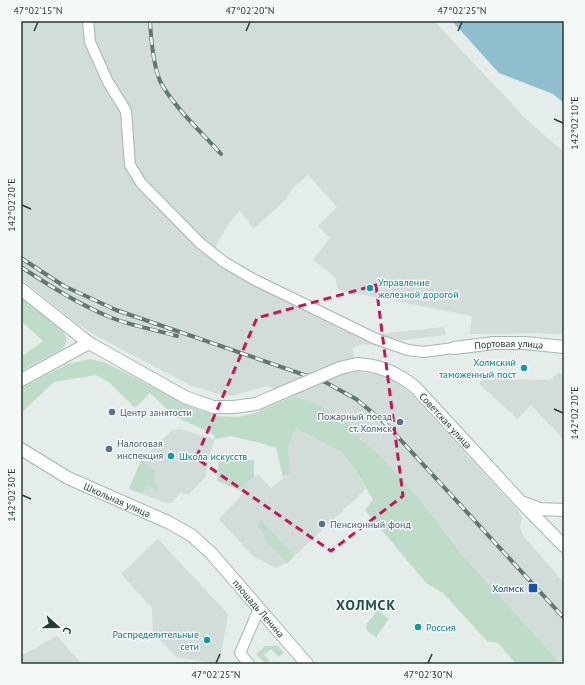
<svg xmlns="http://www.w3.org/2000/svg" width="585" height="685" viewBox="0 0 585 685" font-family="'PT Sans',sans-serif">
	<rect width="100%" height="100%" fill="#e4ede9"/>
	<path fill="#d2dcd9" d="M21 21H434L529 122 564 152V335L537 333 470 334 472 316 338 290 335 277 313 260 330 238 318 226 337 207 308 175 293 188 286 199 254 229 240 211 229 223 210 257 251 284 376 345 364 344 352 348 359 372 380 375 392 379 402 386 411 394 514 506 522 517 520 527 523 535 564 583V664H561L463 556 420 500 377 452 315 403 266 386 233 396 215 393 192 386 100 338 76 323 21 279Z
		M444 327 446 335 395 341 378 334Z
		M490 372 499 379 550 380 559 372 564 376V440L531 405 518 419 479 384Z
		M296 428 341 452 355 469 366 489 287 563 276 568 253 556 219 519 243 494 239 490 258 474 271 488 290 473 288 446Z
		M179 429 215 439 210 453 205 478 189 494H183L181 492 172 503H166L129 489 141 461 172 430Z
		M158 539 228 614 220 661 217 664 176 657 153 632 152 608 121 574Z
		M57 636 82 664H21V656Z"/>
	<path fill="#bedcc9" d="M21 296C33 305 63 323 66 338 67 342 65 346 62 349L21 371V357L43 341 21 321Z
		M90 359 106 363 194 408 218 416 238 417 255 413 294 396 315 403 359 431 360 439 377 452 420 500 463 556 561 664H516L498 643 487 641 443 593 426 583 365 510 373 500 355 469 341 452 296 428 288 446 290 473 283 477 276 448 260 443 231 436 215 439 213 434 174 416 150 393 135 408 111 384 96 375 54 382 21 413V388L68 364Z
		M219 460H254V477L239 490 217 481Z
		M141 461 156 471 153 473 156 476 152 480 159 487 156 489H154L149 484 140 493 129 489Z
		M260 519 294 556 287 563 264 538V534L258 527Z
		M378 610 389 619 376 637 367 631 366 625Z
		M265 646H278L284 652 279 657 271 649 264 655 270 661 266 664 256 654Z"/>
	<path fill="#8fbece" d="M452 21H564V103L553 94 499 73Z"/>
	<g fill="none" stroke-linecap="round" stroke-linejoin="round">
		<defs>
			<path id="street" d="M88 21 90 42 108 82 126 111 130 165 141 183 200 243 224 262 253 279 376 339 408 350 423 352 454 348
				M249 664 240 653 259 609"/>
			<g id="secondary">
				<path d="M21 289 89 343 185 397 213 407H234L256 404"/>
				<path id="s1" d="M454 348 494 343H525L564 347"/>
				<path id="s2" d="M357 364C379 365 398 373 415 387L520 501 564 546"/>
				<path d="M21 380 89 343"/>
				<path id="s3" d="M21 449 68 478 168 522 191 535 211 553 307 664"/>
				<path d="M524 503 540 509 564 510"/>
			</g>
		</defs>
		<use href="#street" stroke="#a7b5b1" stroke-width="12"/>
		<use href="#secondary" stroke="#a3b8b2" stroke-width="14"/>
		<use href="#street" stroke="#fff" stroke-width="10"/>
		<use href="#secondary" stroke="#fff" stroke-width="12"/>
		<defs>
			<path id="rail" d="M150 21C151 39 153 64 160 81 172 105 203 134 221 154
				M21 258 64 286 116 310 325 382 356 399 386 424 564 618
				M21 267C50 286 80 305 112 318 133 326 156 330 177 336"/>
		</defs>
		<use href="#rail" stroke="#5f7874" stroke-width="4"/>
		<use href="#rail" stroke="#f4f9f7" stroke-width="2.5" stroke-dasharray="8" stroke-linecap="butt"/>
		<defs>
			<path id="secondary-bridge" d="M256 404 340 368 357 364"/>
		</defs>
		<use href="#secondary-bridge" stroke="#a3b8b2" stroke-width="14" stroke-linecap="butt"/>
		<use href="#secondary-bridge" stroke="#fff" stroke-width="12"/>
	</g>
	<path fill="none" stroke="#c2185b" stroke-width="3" stroke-dasharray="8 5" stroke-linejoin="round" d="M376 285 403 496 331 551 196 458 257 318Z"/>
	<path fill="none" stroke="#243d39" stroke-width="1.5" d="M34 31 38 22M246 31 250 22M458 31 462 22M554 119 563 123M22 205 31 209M554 409 563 413M22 495 31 499M216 663 220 654M428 663 432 654"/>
	<g fill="#0f9aa8" stroke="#f4f9f7" stroke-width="1.5">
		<circle cx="370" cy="288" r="4"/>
		<circle cx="524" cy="368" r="4"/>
		<circle cx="171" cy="456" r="4"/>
		<circle cx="418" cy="627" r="4"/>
		<circle cx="207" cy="640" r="4"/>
	</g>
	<g fill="#5c6f8a" stroke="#f4f9f7" stroke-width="1.5">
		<circle cx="112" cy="412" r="4"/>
		<circle cx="400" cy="422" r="4"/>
		<circle cx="109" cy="449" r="4"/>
		<circle cx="322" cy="524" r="4"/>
	</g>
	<rect fill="#1a4fb4" stroke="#f4f9f7" stroke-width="1.5" x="528" y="583" width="10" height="10" rx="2"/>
	<g text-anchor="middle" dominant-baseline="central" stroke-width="3" stroke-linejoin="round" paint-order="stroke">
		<g font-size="10" fill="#0d838f" stroke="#f4f9f7" text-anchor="start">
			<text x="378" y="282">Управление<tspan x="378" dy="12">железной дорогой</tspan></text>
			<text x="516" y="362" text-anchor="end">Холмский<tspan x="516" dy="12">таможенный пост</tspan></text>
			<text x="179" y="456">Школа искусств</text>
			<text x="426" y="627">Россия</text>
			<text x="199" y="634" text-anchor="end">Распределительные<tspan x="199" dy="12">сети</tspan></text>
		</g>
		<g font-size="10" fill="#243d39" stroke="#f4f9f7">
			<text stroke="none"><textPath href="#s1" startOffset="55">Портовая улица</textPath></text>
			<text stroke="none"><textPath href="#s2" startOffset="109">Советская улица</textPath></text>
			<text stroke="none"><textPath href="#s3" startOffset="109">Школьная улица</textPath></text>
			<text stroke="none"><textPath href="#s3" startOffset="291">площадь Ленина</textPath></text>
		</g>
		<g font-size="10" fill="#4e5e75" stroke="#f4f9f7" text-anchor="start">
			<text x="120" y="412">Центр занятости</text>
			<text x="392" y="416" text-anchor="end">Пожарный поезд<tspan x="392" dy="12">ст. Холмск</tspan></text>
			<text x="117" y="443">Налоговая<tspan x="117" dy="12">инспекция</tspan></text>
			<text x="330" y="524">Пенсионный фонд</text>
		</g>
		<g font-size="10" fill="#164399" stroke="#f4f9f7" text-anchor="end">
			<text x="524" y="588">Холмск</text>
		</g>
		<g font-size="14" font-weight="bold" letter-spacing="1" fill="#214e48" stroke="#f4f9f7">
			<text x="366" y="605">ХОЛМСК</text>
		</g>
	</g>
	<rect width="585" height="685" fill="none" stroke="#f4f9f7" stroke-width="44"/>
	<g transform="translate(58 627) rotate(111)" stroke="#f4f9f7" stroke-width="3" paint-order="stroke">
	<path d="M0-3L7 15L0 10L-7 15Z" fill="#243d39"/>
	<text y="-6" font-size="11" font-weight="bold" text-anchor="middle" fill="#243d39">С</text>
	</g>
	<rect x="22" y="22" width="541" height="641" fill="none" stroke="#243d39" stroke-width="1.5"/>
	<g font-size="10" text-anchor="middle" fill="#243d39">
		<text x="38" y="14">47°02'15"N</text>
		<text x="250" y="14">47°02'20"N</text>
		<text x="462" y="14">47°02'25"N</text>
		<text transform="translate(574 123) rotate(-90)" y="4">142°02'10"E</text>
		<text transform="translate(11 205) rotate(-90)" y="4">142°02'20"E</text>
		<text transform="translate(574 413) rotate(-90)" y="4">142°02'20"E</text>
		<text transform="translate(11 495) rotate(-90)" y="4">142°02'30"E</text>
		<text x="216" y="678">47°02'25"N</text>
		<text x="428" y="678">47°02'30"N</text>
	</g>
</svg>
